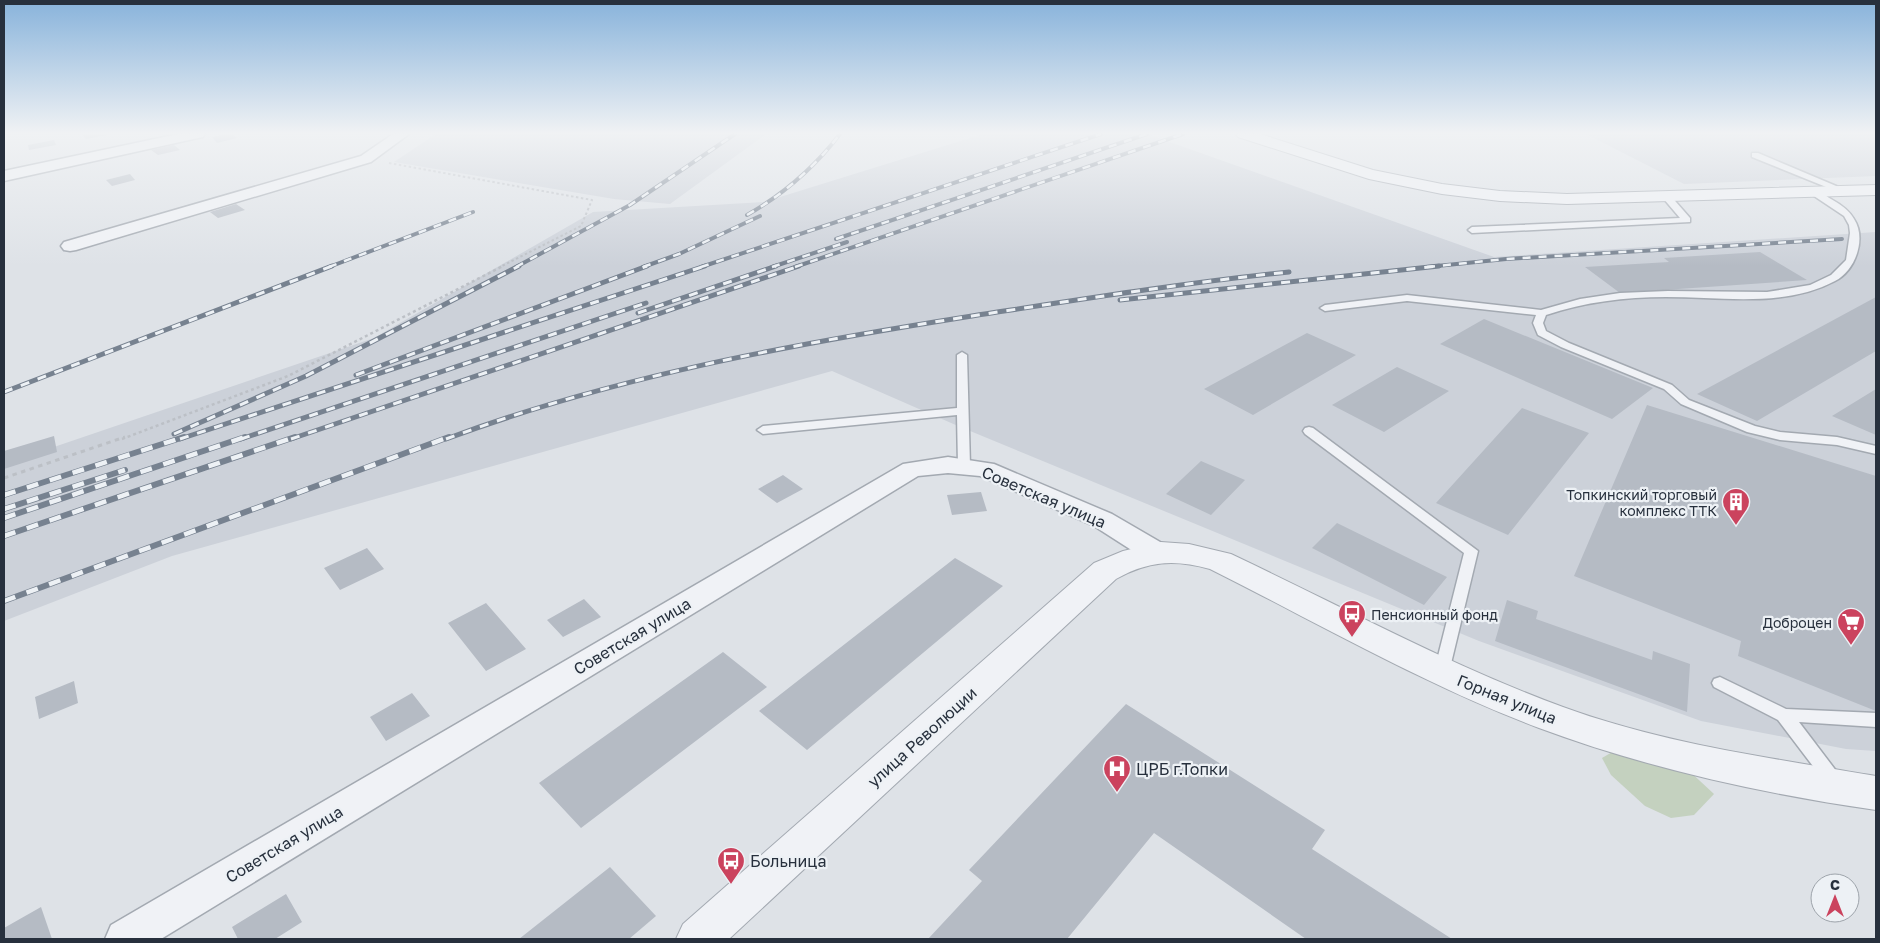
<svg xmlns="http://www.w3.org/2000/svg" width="1880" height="943" viewBox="0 0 1880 943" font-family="'Golos Text',sans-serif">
	<rect width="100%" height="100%" fill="#dee2e7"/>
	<path fill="#ccd1d9" d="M436 134H766L670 204 614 199 394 162Z
		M983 134H1147L1494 257 1876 232V751L1846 749 1701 721 1479 641 958 426 832 371 172 556 4 621V464L374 338 593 212 764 202Z
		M1586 134H1876V176L1684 184Z"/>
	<path fill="#c4d1bf" d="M1614 751 1686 768 1714 794 1694 815 1671 818 1645 806 1611 775 1602 758Z"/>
	<path fill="#b5bbc4" d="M82 134H107V135L86 139Z
		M227 134H232L237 138 217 143 212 137Z
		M54 140 56 145 29 150 28 145Z
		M174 145 180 150 158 155 151 150Z
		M130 174 135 180 112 186 106 180Z
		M236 204 245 210 218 218 210 212Z
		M1760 252 1807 280 1620 293 1585 267 1669 262 1664 258Z
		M1876 297V351L1757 421 1697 394Z
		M1484 319 1653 388 1612 419 1440 344Z
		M1307 333 1356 355 1253 415 1204 389Z
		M1397 367 1449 391 1384 432 1332 405Z
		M1876 389V435L1832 416Z
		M1647 405 1876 476V711L1738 656 1741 641 1574 576Z
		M1522 408 1589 433 1508 535 1436 503Z
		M54 436 57 452 4 469V451Z
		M1201 461 1245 480 1211 515 1166 494Z
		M783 475 803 489 777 503 758 489Z
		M981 492 987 511 952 515 947 495Z
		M1337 523 1447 577 1424 605 1312 548Z
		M367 548 384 569 340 590 324 568Z
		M955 558 1003 586 807 750 759 711Z
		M584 599 601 617 563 637 547 620Z
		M1507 600 1538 611 1536 619 1652 660 1653 651 1690 664 1687 712 1495 641Z
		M486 603 526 649 486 671 448 623Z
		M723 652 767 687 581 828 539 783Z
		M74 681 78 703 39 719 35 697Z
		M412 693 430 716 386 741 370 717Z
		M1126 704 1325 830 1312 849 1452 939H1306L1154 833 1067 939H928L982 881 969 870Z
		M610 867 656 916 629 939H519Z
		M286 894 302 922 275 939H238L232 927Z
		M41 907 52 939H4V928Z"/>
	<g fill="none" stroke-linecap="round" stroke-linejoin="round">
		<defs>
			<path id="service" d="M1752 153H1758L1848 191 1841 193 1752 157Z
				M1811 190C1818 189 1825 195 1831 199 1840 204 1849 210 1854 219 1867 239 1855 271 1835 281 1785 308 1721 297 1666 297 1625 297 1585 302 1546 315L1543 323 1546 331 1569 343 1672 385 1689 400 1755 426 1780 432 1837 437 1876 446V454L1837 445 1780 440 1747 432 1681 404 1664 389 1561 347 1538 335 1533 323 1536 315 1407 301 1325 311 1320 308 1325 305 1407 295 1541 310 1580 299 1620 293 1668 291 1767 292 1810 285 1831 275 1846 260 1850 233 1849 225 1844 216 1811 194Z
				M1663 194H1669L1690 218V222L1472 233 1468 230 1472 227 1680 218 1663 198Z
				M962 352 967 355 970 466 968 469H960L958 466 957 415 763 434 757 430 763 426 957 408V355Z
				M1309 427 1313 428 1478 551 1448 676 1442 678 1436 676 1434 672 1464 553 1305 434 1303 431 1305 428Z
				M1720 677 1786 709 1876 713V727L1799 722 1840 776 1843 781 1840 786 1834 788 1828 786 1778 720 1714 687 1712 683 1714 679Z"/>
			<path id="minor" d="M178 134H205L203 137 198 138 4 181V171Z
				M393 134H409L371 162 76 250 70 251 64 250 61 246 64 242 361 156Z
				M948 457 994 464 1112 514 1167 546 1171 553 1167 560 1157 562 1147 560 1094 526 980 476 948 473 918 476 161 939H105L111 925 903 464Z"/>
			<path id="tertiary" d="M1236 134H1260L1373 170 1442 184 1500 191 1567 194 1876 185V195L1567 204 1500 201 1442 194 1369 179 1238 137Z
				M1161 542 1189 544 1231 554C1341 606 1449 665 1563 707 1664 744 1771 758 1876 776V810C1764 794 1646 768 1539 728 1425 685 1318 623 1210 569 1174 559 1148 561 1116 579L729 939H676L683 924 1094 563 1123 551Z"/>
		</defs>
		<use href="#service" stroke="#a3a9b1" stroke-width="3"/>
		<use href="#minor" stroke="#a3a9b1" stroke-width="3"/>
		<use href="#tertiary" stroke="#a3a9b1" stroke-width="2"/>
		<path stroke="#bcc0c6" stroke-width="2" stroke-dasharray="2.5 2.5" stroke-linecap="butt" d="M389 163 592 200 581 226 500 267"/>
		<path stroke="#bcc0c6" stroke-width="2.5" stroke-dasharray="3 3" stroke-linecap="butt" d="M122 439 288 376 503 266"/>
		<path stroke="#bcc0c6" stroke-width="3" stroke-dasharray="4.5 4.5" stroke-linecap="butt" d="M4 478 125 437"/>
		<use href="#service" fill="#f0f2f6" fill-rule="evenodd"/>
		<use href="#minor" fill="#f0f2f6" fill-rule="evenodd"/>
		<use href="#tertiary" fill="#f0f2f6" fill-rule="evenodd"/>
		<defs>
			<path id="rail-far2" d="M747 215C784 194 814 168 840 134
				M836 239 1147 134
				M329 267 473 212
				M516 267 630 205 735 134
				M643 267 679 254 760 216
				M701 267 1101 134
				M772 267 847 242
				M795 267 1183 134
				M1427 267 1506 259 1842 239"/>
			<path id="rail-far1" d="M1120 300 1439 266
				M638 313 776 266
				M356 375 647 266
				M4 392 332 266
				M174 434 306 376 519 266
				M180 439 705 266
				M241 439 646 303
				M291 439 799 266
				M446 439C615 376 794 344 972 316 1077 300 1183 283 1289 272"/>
			<path id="rail" d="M4 495 184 437
				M4 509 125 470
				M4 518 245 437
				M4 536 295 437
				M4 601 449 437"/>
		</defs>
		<use href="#rail-far2" stroke="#778290" stroke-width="4"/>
		<use href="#rail-far1" stroke="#778290" stroke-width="5"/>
		<use href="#rail" stroke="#778290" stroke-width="6"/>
		<use href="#rail-far2" stroke="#edf1f5" stroke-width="2.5" stroke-dasharray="8" stroke-linecap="butt"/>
		<use href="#rail-far1" stroke="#edf1f5" stroke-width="3" stroke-dasharray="9" stroke-linecap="butt"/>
		<use href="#rail" stroke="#edf1f5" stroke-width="4.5" stroke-dasharray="12" stroke-linecap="butt"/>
	</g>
	<linearGradient id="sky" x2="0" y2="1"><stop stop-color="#88b3db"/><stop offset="0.5" stop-color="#f0f2f4"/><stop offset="1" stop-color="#f0f2f4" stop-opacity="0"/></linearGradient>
	<rect width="1880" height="266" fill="url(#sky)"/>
	<defs>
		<symbol id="building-pin" viewBox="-11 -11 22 30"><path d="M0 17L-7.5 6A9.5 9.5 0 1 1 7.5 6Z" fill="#cb435e" stroke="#edf1f5"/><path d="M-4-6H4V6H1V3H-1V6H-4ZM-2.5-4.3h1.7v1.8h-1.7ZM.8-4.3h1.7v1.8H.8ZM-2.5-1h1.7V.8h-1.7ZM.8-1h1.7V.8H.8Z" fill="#fff"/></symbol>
		<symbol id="bus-pin" viewBox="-11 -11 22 30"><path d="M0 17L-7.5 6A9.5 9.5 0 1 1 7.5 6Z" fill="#cb435e" stroke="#edf1f5"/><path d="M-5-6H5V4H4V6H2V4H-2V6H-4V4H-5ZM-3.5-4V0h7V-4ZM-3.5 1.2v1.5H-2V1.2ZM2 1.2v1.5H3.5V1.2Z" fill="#fff"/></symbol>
		<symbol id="supermarket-pin" viewBox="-11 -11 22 30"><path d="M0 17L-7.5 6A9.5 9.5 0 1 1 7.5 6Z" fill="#cb435e" stroke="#edf1f5"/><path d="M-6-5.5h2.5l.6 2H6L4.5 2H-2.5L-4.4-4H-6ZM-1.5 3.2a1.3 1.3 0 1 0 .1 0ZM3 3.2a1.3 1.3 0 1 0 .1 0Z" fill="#fff"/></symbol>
		<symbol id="hospital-pin" viewBox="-11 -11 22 30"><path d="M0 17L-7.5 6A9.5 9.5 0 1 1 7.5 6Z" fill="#cb435e" stroke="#edf1f5"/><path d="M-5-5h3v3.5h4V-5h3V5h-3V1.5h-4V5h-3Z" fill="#fff"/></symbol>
	</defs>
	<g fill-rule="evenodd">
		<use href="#building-pin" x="1720" y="486" width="32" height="43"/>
		<use href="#bus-pin" x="1336" y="598" width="32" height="43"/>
		<use href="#supermarket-pin" x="1835" y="606" width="32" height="43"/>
		<use href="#hospital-pin" x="1101" y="753" width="32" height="43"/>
		<use href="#bus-pin" x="715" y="845" width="32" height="43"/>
	</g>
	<g text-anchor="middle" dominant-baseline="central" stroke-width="4.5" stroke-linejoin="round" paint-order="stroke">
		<g font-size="14" fill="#27303d" stroke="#edf1f5" text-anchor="end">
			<text x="1717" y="494">Топкинский торговый<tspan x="1717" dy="16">комплекс ТТК</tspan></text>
			<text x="1371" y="614" text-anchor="start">Пенсионный фонд</text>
			<text x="1832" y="622">Доброцен</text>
		</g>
		<g font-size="16" fill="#27303d" stroke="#edf1f5">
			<text transform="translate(1044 497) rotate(23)">Советская улица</text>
			<text transform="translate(632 636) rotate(-31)">Советская улица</text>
			<text transform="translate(1507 699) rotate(22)">Горная улица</text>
			<text transform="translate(922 737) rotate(-42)">улица Революции</text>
			<text transform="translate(284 844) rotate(-31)">Советская улица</text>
		</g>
		<g font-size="16" fill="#27303d" stroke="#edf1f5" text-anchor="start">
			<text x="1136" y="769">ЦРБ г.Топки</text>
			<text x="750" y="861">Больница</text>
		</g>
	</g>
	<rect width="1880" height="943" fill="none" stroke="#27303d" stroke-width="10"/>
	<g transform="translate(1835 898)"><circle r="24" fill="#edf1f5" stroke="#9ea4ab"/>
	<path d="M0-4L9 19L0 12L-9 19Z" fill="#cb435e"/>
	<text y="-8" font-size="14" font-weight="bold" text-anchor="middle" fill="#27303d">С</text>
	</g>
</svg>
